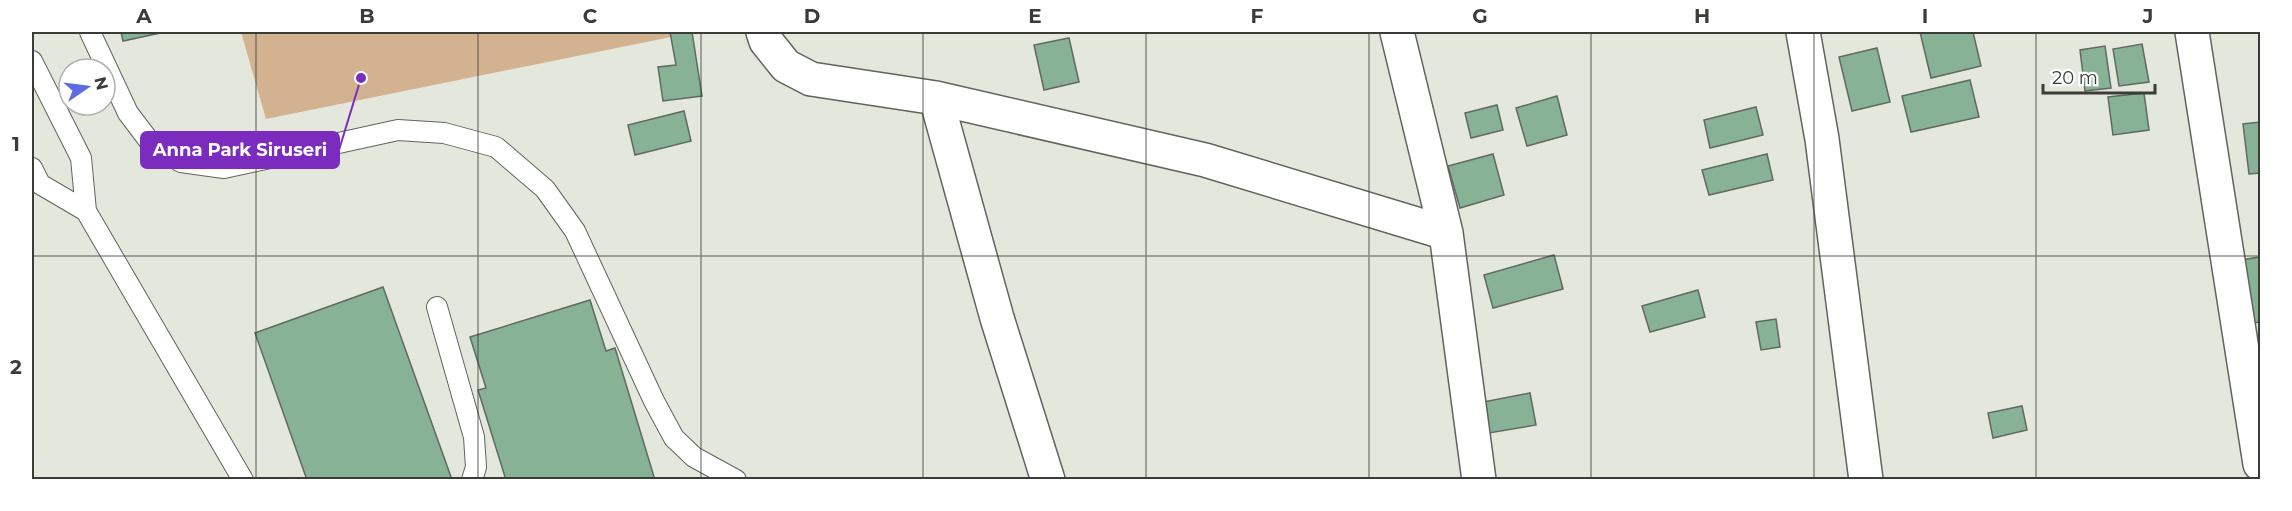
<svg xmlns="http://www.w3.org/2000/svg" width="2292" height="511" viewBox="0 0 2292 511" font-family="Montserrat,sans-serif">
	<rect width="100%" height="100%" fill="#e3e7dc"/>
	<path fill="#d3b292" d="M241 32H671V37L266 119Z"/>
	<path fill="#88b296" stroke="#606963" stroke-width="1.5" d="M121 32H165L123 41Z
		M670 32H692L702 96 663 101 658 67 676 65Z
		M1920 32H1973L1981 66 1931 78Z
		M1069 38 1079 82 1044 90 1034 45Z
		M2142 44 2149 82 2119 86 2113 49Z
		M2105 46 2111 88 2085 91 2080 50Z
		M1877 48 1890 102 1852 111 1839 57Z
		M1970 80 1979 117 1911 132 1902 96Z
		M2144 93 2149 130 2113 135 2108 97Z
		M1557 96 1567 135 1527 146 1516 108Z
		M1497 105 1503 130 1471 138 1465 113Z
		M1756 107 1763 135 1710 148 1704 120Z
		M684 111 691 141 635 155 628 125Z
		M2260 122V173L2249 174 2243 124Z
		M1493 154 1504 195 1460 208 1448 166Z
		M1767 154 1773 180 1709 195 1702 170Z
		M1554 255 1563 289 1493 308 1484 275Z
		M2260 257V322L2243 324 2235 261Z
		M383 287 451 477 445 480H307L255 333Z
		M1698 290 1705 317 1650 332 1642 306Z
		M590 300 606 351 615 348 655 480H506L478 390 486 388 470 337Z
		M1776 319 1780 347 1761 350 1756 322Z
		M1530 393 1536 425 1489 433 1483 402Z
		M2022 406 2027 430 1993 438 1988 413Z"/>
	<g fill="none" stroke-linecap="round" stroke-linejoin="round">
		<defs>
			<path id="lane" d="M90 32 128 113 150 142 181 162 224 168 398 130 444 133 496 147 545 189 575 231 654 401 674 438 694 457 736 480
				M32 61 81 158 86 211 243 480
				M32 168 40 184 86 211
				M437 307 474 437 476 467 472 480"/>
			<path id="street" d="M763 32 766 41 786 66 811 79 936 98 1205 160 1446 233
				M1397 32 1446 233 1479 480
				M1803 32 1822 139 1866 480
				M2192 32 2260 464
				M936 98 997 318 1048 480"/>
		</defs>
		<use href="#lane" stroke="#60645a" stroke-width="22"/>
		<use href="#street" stroke="#60645a" stroke-width="36"/>
		<use href="#lane" stroke="#fff" stroke-width="20"/>
		<use href="#street" stroke="#fff" stroke-width="33"/>
	</g>
	<path fill="none" stroke="#3a3c37" stroke-width="1.5" stroke-opacity="0.55" d="M256 32V480M478 32V480M701 32V480M923 32V480M1146 32V480M1369 32V480M1591 32V480M1814 32V480M2036 32V480M32 256H2260"/>
	<path fill="none" stroke="#7b2cbf" stroke-width="2" d="M361 78L339 150"/>
	<circle fill="#7b2cbf" stroke="#fff" stroke-width="2" cx="361" cy="78" r="6"/>
	<rect fill="#7b2cbf" stroke="#7b2cbf" stroke-width="2" x="141" y="132" width="198" height="36" rx="6"/>
	<g font-size="18" text-anchor="middle" font-weight="bold" fill="#fff">
		<text x="240" y="156">Anna Park Siruseri</text>
	</g>
	<rect width="2292" height="511" fill="none" stroke="#ffffff" stroke-width="66"/>
	<g transform="translate(87 87) rotate(76)"><circle r="28" fill="#ffffff" stroke="#b0b1af" stroke-width="1.5"/>
	<path d="M0-4.5L10 22L0 15L-10 22Z" fill="#5e6ce4"/>
	<text y="-9" font-size="16" font-weight="bold" text-anchor="middle" fill="#3a3c37">N</text>
	</g>
	<path d="M2043 84v9h112v-9" fill="none" stroke="#3a3c37" stroke-width="3"/>
	<text x="2052" y="84" font-size="18" fill="#3a3c37" stroke="#ffffff" stroke-width="4.5" paint-order="stroke">20 m</text>
	<rect x="33" y="33" width="2226" height="445" fill="none" stroke="#3a3c37" stroke-width="2"/>
	<g font-size="20" text-anchor="middle" font-weight="bold" fill="#3a3c37">
		<text x="144" y="23">A</text>
		<text x="367" y="23">B</text>
		<text x="590" y="23">C</text>
		<text x="812" y="23">D</text>
		<text x="1035" y="23">E</text>
		<text x="1257" y="23">F</text>
		<text x="1480" y="23">G</text>
		<text x="1702" y="23">H</text>
		<text x="1925" y="23">I</text>
		<text x="2148" y="23">J</text>
		<text x="16" y="151">1</text>
		<text x="16" y="374">2</text>
	</g>
</svg>
